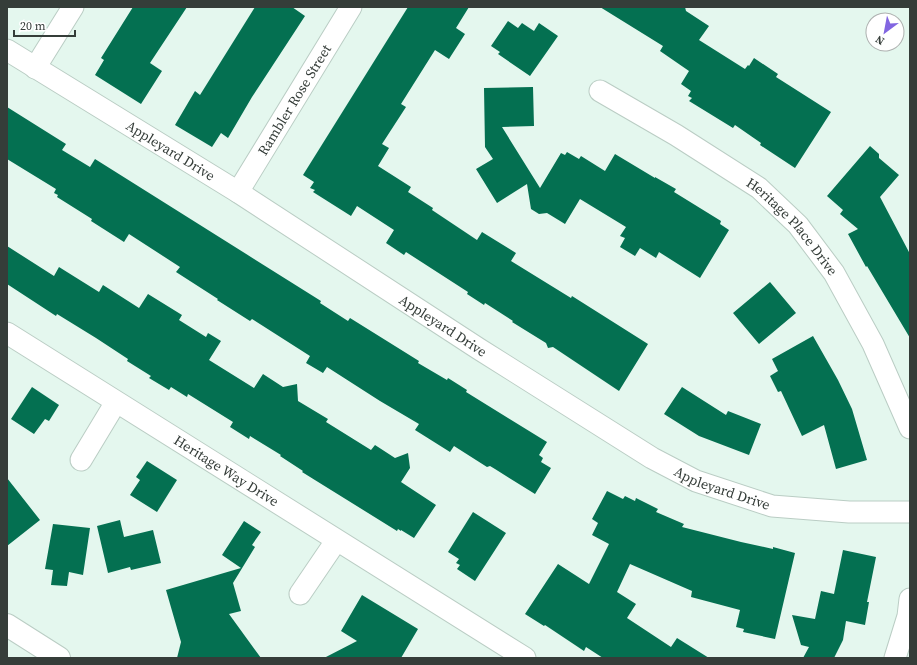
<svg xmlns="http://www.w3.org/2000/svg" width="917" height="665" viewBox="0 0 917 665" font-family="'Source Serif 4',serif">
	<rect width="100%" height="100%" fill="#e4f7ee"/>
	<path fill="#047051" d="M133 7H187L150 63 162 71 141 104 95 75 104 60 101 58Z
		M255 7H292L305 16 252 97 228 138 221 133 212 147 175 125 195 91 200 95Z
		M408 7H469L456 28 465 34 449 59 435 50 401 104 406 107 382 144 389 148 378 166 411 187 408 192 433 208 432 210 477 240 482 232 516 253 511 261 571 298 572 296 648 344 619 391 553 347 548 348 546 343 512 322 513 321 485 303 484 305 467 294 468 292 406 252 404 255 386 243 394 230 357 206 351 216 313 192 315 190 310 188 314 182 303 175Z
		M600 7H685L686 11 709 26 699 40 745 69 748 65 749 66 754 58 778 74 776 77 831 112 795 168 760 145 761 143 735 125 733 128 689 101 692 98 688 96 691 91 681 84 689 71 660 51 663 46Z
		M508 21 518 28 522 23 534 31 539 23 558 36 530 76 498 54 500 52 491 46Z
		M533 87 534 126 502 127 540 188 561 153 565 155 567 152 579 159 581 156 605 171 615 154 655 178V177L676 189 674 192 721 221 720 224 729 230 700 278 659 252 656 258 640 248 635 256 620 247 625 238 620 236 626 227 580 199 565 224 547 213 539 214 531 209 527 184 497 203 476 169 493 159 485 147 484 88Z
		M7 107 66 144 62 150 90 167 95 159 321 301 320 303 348 321 350 318 419 361 418 363 447 380 448 378 467 390 466 392 547 442 539 455 543 458 541 462 551 468 535 494 495 469 490 466 487 467 454 446 450 452 415 430 419 424 380 401 327 367 323 373 306 363 310 356 252 319 250 321 217 300 218 299 176 272 180 267 129 234 124 242 91 221 92 219 57 197 58 195 54 193 56 189 7 159Z
		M870 146 879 154V158L899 175 880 197 910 254V338L867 266 866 267 848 234 858 229 840 214 843 210 827 196Z
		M7 246 54 276 59 267 99 292 103 285 139 308 148 294 182 315 179 320 206 337 208 333 221 341 209 360 254 388 263 374 283 387 297 384 298 401 328 419 326 422 371 450 375 445 395 458 408 453 410 468 401 482 436 505 414 538 401 530V531L398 529 397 531 360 508 302 472 303 471 280 456 281 455 250 436 249 439 230 427 233 422 188 394 187 397 171 387 169 390 149 378 151 376 127 361 128 359 96 338 57 314 56 316 7 284Z
		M770 282 796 313 759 344 733 313Z
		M813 336 838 380 852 409 867 460 836 469 824 425 802 436 781 391 778 392 770 376 778 371 772 359Z
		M32 387 59 405 49 421 45 419 34 434 11 419Z
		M682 387 726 415 728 411 761 424 749 455 699 436 664 414Z
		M147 461 177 480 157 512 130 495 140 480 136 477Z
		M7 478 40 520 7 546Z
		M607 491 623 499 625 496 635 501 636 498 658 509 656 512 684 524 682 527 741 542 773 549V547L795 553 775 639 743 632 744 629 736 627 740 610 691 597 692 591 630 564 617 592 636 604 627 618 671 647 677 638 709 658H603L586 647 584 651 545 625 544 626 525 614 558 564 589 584 609 544 592 535 598 523 592 519Z
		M473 512 506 533 475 581 457 569 460 565 456 563 459 559 448 552Z
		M120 520 124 537 153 530 161 563 131 570 130 567 108 573 97 526Z
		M244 521 261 532 252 545 255 547 233 583 241 611 229 614 261 658H177L181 642 166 590 241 568 222 555Z
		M53 524 90 528 83 575 69 572 67 586 51 585 53 570 45 569Z
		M843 550 876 557 867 602H869L865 625 846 621 843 640 834 658H803L809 647 801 645 792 615 815 619 821 591 834 594Z
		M362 595 418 629 401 658H324L357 641 341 631Z"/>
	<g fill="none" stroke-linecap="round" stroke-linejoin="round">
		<defs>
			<g id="street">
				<path id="s1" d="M7 50 238 192 479 349 652 458 696 481 772 506 849 512H910"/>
				<path d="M35 68 73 7"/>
				<path id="s2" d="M600 91 676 135 759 188 798 225 834 273 873 344 910 428"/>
				<path id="s3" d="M238 192 351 7"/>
				<path id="s4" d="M7 333 525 658"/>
				<path d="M81 460 116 402"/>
				<path d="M300 594 336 541"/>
				<path d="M895 658 908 616 910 599"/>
			</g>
			<path id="secondary" d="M7 625 59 658"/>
		</defs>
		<use href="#street" stroke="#bacdc4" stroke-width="23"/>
		<use href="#secondary" stroke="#bacdc4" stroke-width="24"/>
		<use href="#street" stroke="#fff" stroke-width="21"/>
		<use href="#secondary" stroke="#fff" stroke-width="22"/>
	</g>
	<g text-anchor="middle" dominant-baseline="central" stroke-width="4" stroke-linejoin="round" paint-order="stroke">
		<g font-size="14" fill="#353d39" stroke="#fff">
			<text stroke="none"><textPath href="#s3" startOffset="108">Rambler Rose Street</textPath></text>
			<text stroke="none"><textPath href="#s1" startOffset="192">Appleyard Drive</textPath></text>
			<text stroke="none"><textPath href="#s2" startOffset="237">Heritage Place Drive</textPath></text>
			<text stroke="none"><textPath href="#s1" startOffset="516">Appleyard Drive</textPath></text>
			<text stroke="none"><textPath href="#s4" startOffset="259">Heritage Way Drive</textPath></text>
			<text stroke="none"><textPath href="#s1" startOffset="840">Appleyard Drive</textPath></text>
		</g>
	</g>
	<rect width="917" height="665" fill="none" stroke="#353d39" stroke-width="16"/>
	<g transform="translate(885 32) rotate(212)"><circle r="19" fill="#ffffff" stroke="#aeb1b0"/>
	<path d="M0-3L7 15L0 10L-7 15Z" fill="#8266e1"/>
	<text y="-6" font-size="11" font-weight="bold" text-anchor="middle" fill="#353d39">N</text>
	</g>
	<path d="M14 30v6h61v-6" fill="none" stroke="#353d39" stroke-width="2"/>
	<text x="20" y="30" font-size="12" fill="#353d39" stroke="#ffffff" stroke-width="3" paint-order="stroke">20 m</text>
</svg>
